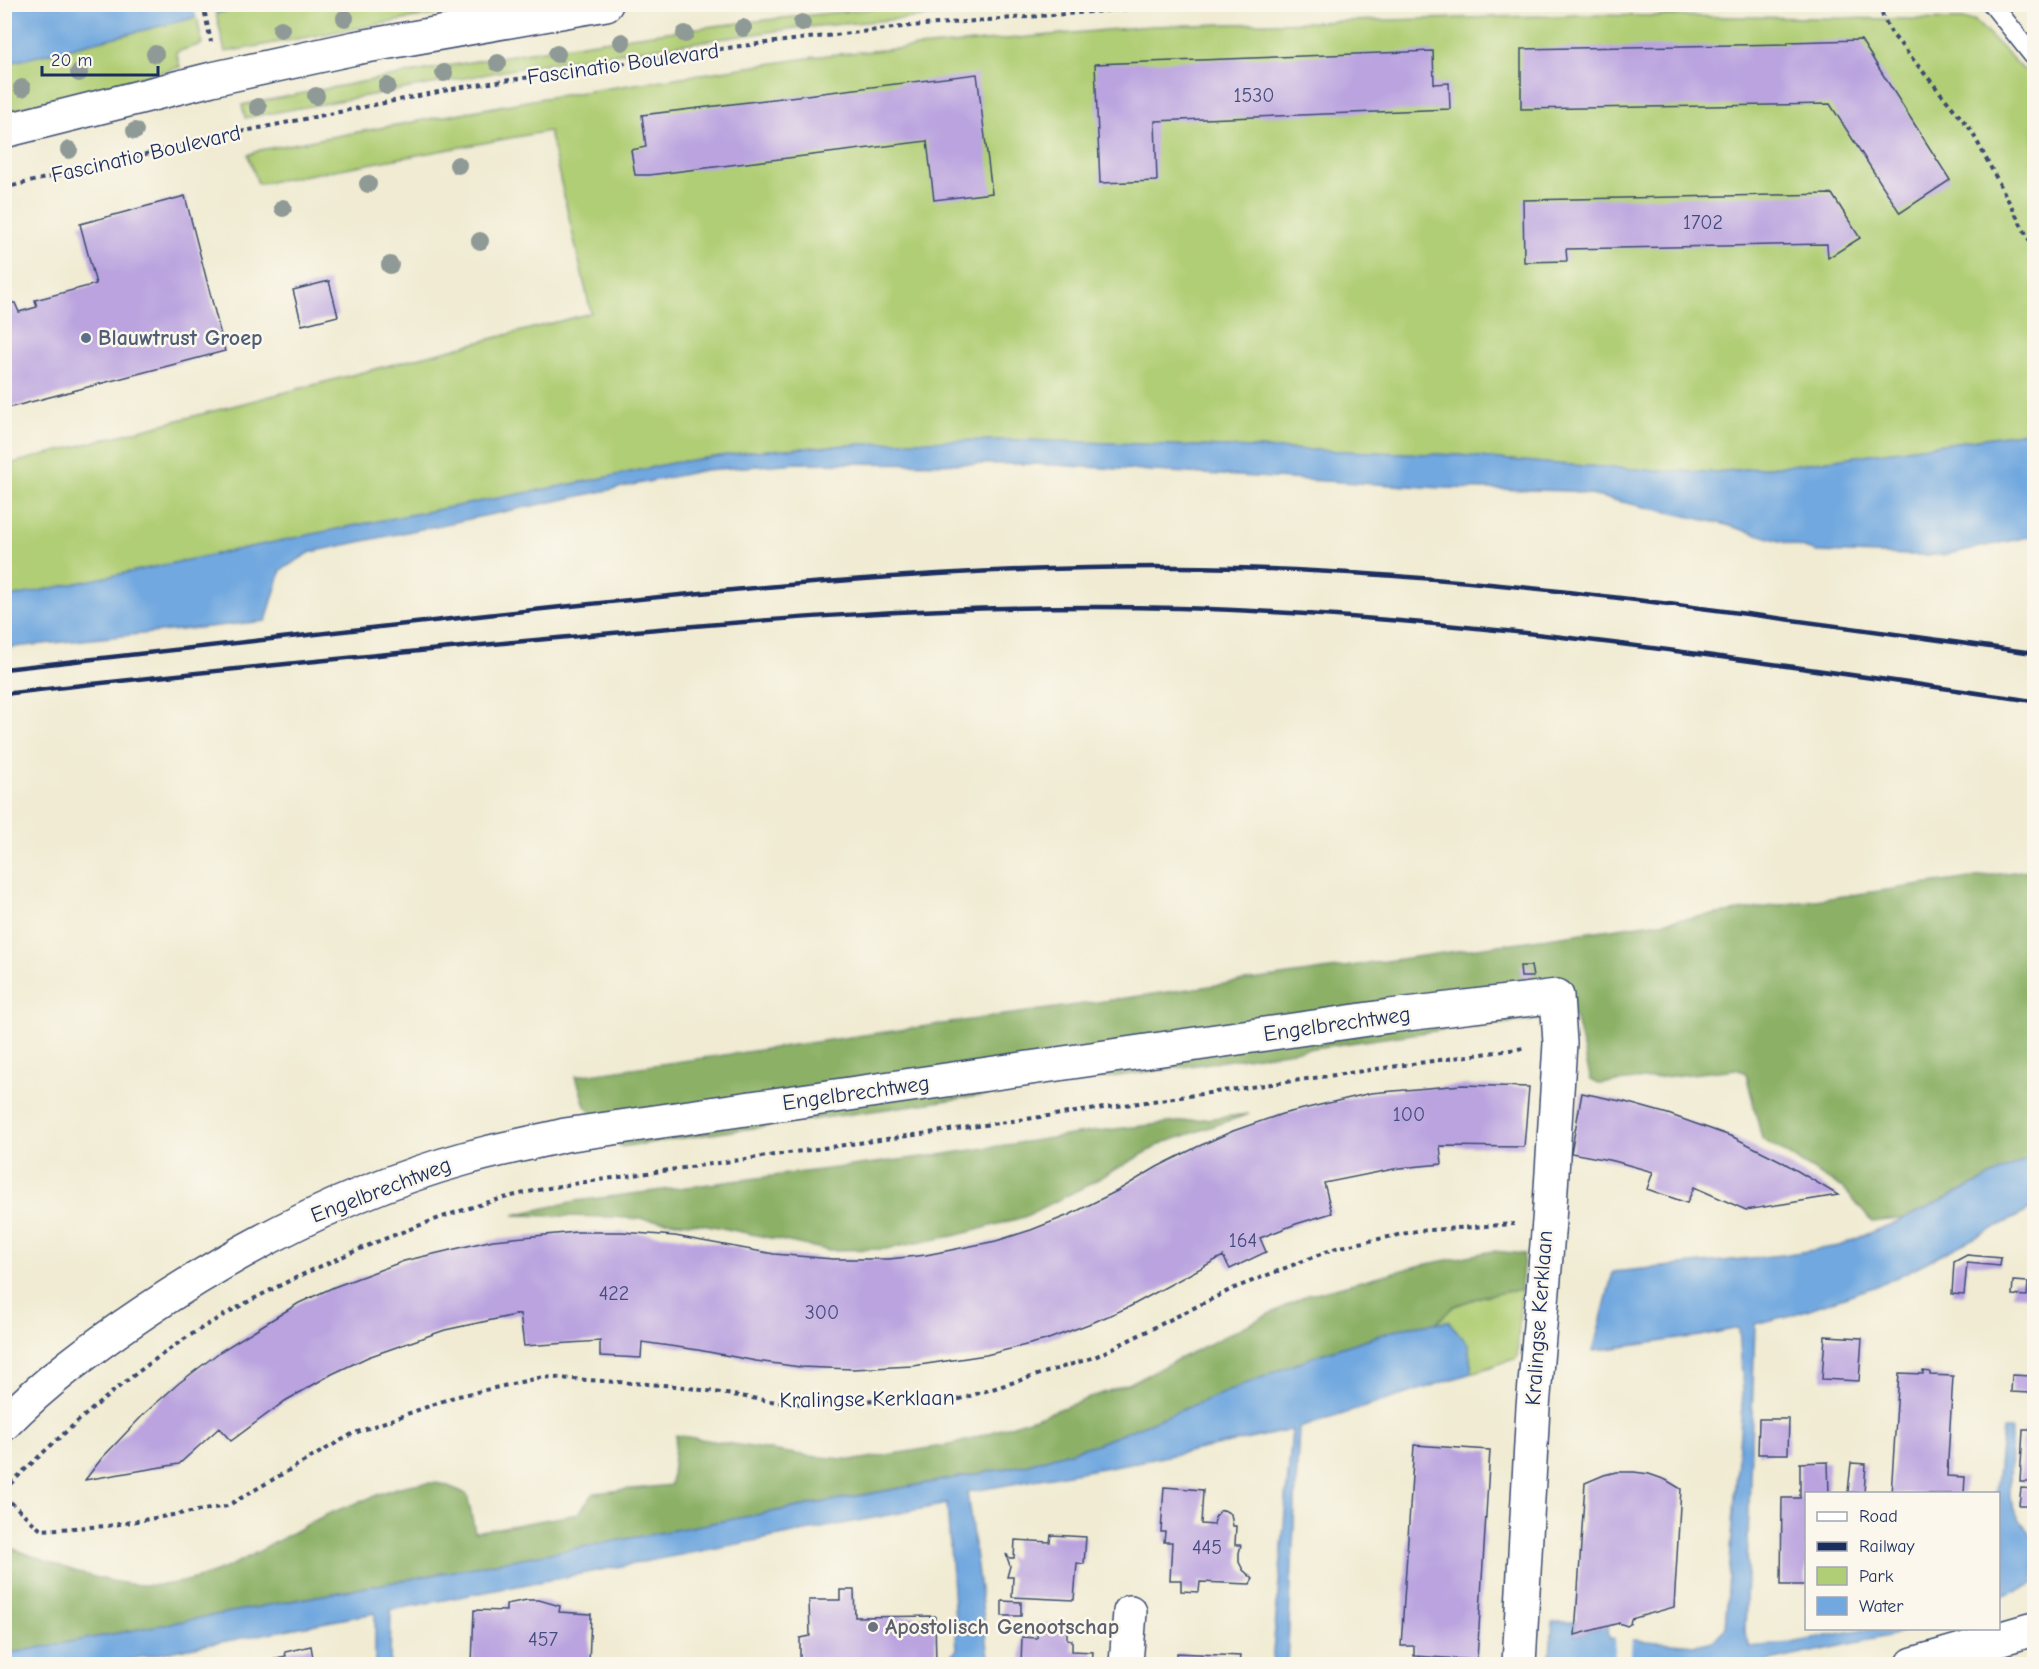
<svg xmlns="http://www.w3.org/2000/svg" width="2039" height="1669" viewBox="0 0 2039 1669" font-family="'Comic Neue',sans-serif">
	<rect width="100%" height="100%" fill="#fbf7ec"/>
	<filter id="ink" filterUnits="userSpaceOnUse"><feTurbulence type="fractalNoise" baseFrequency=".0167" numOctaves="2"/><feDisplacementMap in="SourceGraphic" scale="12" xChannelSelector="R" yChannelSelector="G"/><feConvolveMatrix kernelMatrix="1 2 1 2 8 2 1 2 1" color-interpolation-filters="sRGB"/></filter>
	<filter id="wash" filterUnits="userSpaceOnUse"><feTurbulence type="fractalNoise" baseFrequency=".008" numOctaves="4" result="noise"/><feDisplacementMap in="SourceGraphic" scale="24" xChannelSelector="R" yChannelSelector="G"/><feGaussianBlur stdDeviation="1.35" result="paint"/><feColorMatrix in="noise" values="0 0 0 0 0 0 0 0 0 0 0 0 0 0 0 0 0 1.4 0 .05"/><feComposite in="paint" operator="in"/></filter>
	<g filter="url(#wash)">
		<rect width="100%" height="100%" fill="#f0ebd2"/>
		<path fill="#b0ce75" stroke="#667e6a" stroke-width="1.5" d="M259 5V4L487 5 225 52 216 13Z
			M917 5H1057L797 28 542 64 245 118 242 105C336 87 430 68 524 53 654 32 786 16 917 5Z
			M1585 15 1974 20 2034 80V431L1801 464 1715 472 1665 471 1555 464 1457 455 1022 440 913 441 755 451 672 463 603 478 342 528 5 598V465L591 313 549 131 258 184 248 155 260 150 544 98 828 55 1151 26Z
			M197 17 202 44 176 52 180 67 5 112V64Z
			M1521 1289 1517 1358 1472 1373 1468 1344 1448 1321 1436 1323 1454 1306 1483 1296Z"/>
		<path fill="#8cb166" stroke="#547062" stroke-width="1.5" d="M2034 869V1152L2023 1161 1906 1218 1872 1222 1844 1189 1762 1139 1746 1073 1736 1069 1599 1084 1591 1080 1575 1016 1441 1030 620 1147 585 1106 576 1076Z
			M1249 1114 1163 1143 1082 1188 1024 1217 958 1235 885 1249 827 1250 703 1224 614 1217 514 1215 576 1201 946 1154 1097 1131Z
			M1493 1251 1524 1254 1521 1289 1483 1296 1454 1306 1436 1323 1405 1327 1315 1356 1097 1444 1025 1465 5 1654 4 1555 11 1548C61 1566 115 1591 170 1584 224 1577 269 1544 316 1520 332 1511 350 1506 367 1499 391 1489 414 1480 442 1484 450 1486 459 1491 467 1494L475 1532 578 1514 594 1493 671 1485 676 1435 808 1456 856 1460 955 1444 1041 1416 1130 1383 1308 1295 1422 1265Z"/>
		<path fill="#71a8df" stroke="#466c9e" stroke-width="1.5" d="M4 5H259L197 17 5 64Z
			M2034 431V536L1943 555H1911L1817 552 1723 524 1572 491 1443 488 1036 464 798 463 705 470 311 552 281 570 266 621 5 648V598L342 528 603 478 672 463 755 451 913 441 1022 440 1457 455 1555 464 1665 471 1715 472 1801 464Z
			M2034 1152V1208L1885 1283 1792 1315 1755 1324 1745 1632 1750 1647 1791 1643 1863 1629H1909L1888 1636 1756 1664H1549L1553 1622H1576L1575 1635 1608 1626 1609 1638 1696 1645 1713 1641 1725 1628 1743 1392 1739 1328 1700 1336 1593 1351 1613 1272 1782 1255 1839 1246 1906 1218 2023 1161Z
			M1448 1321 1468 1344 1472 1373 1299 1428 1287 1664H1272L1292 1430 1148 1460 967 1492 990 1664H941L957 1649 947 1504 391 1610 390 1664H375V1613L105 1664H5V1654L1025 1465 1097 1444 1315 1356 1405 1327Z
			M2003 1429H2011L2010 1497 2015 1512 2034 1540V1584L1999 1597 1998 1494 1996 1493Z"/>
		<path fill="#f0ebd2" d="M194 5H214L216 16 197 20Z
			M1615 1636 1632 1638 1630 1664H1613Z"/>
		<g id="blocks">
			<path fill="#baa3df" d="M1861 40 1950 180 1900 213 1830 104 1521 109V49L1788 44V42Z
				M1433 51 1434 84 1449 83 1450 109 1155 121 1157 181 1100 183 1095 64Z
				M977 74 992 193 934 200 927 141 649 175H635L631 150 646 147 642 115Z
				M1832 194 1860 238 1828 258 1827 244 1566 249 1567 261 1524 262 1523 200Z
				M185 196 225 351 4 409V303H15L19 312 37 307 35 300 96 284 80 224Z
				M329 281 338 316 302 325 293 290Z
				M1520 966H1531L1533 977H1521Z
				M1462 1085 1529 1087 1524 1147 1440 1146 1442 1164 1399 1168 1324 1183 1332 1213 1296 1224 1260 1238 1266 1252 1230 1269 1223 1256 1129 1307 1094 1322 1046 1340 986 1355 913 1366 853 1369 800 1367 756 1361 698 1350 642 1342 641 1358 600 1356V1341L524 1346 520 1314 445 1330 368 1357 332 1374 285 1401 231 1441 219 1428 179 1464 85 1480 102 1458 145 1413 179 1383 221 1351 299 1303 334 1287 404 1261 493 1240 576 1232H622L675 1236 774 1254 833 1259H889L926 1255 996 1241 1031 1230 1069 1215 1117 1191 1157 1167 1197 1147 1233 1131 1282 1114 1371 1093Z
				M1582 1093 1625 1102 1668 1114 1733 1137 1781 1161 1838 1195 1746 1210 1694 1187 1687 1203 1647 1189 1653 1172 1614 1161 1571 1153Z
				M1967 1255 2001 1258 2000 1266 1967 1263 1964 1295 1952 1294 1954 1262Z
				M2013 1281 2028 1282 2027 1296 2012 1295Z
				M1825 1336 1862 1338 1859 1381 1822 1379Z
				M1923 1371 1930 1372V1375L1953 1376 1947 1476 1965 1477 1964 1494H1891L1899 1373 1923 1374Z
				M2012 1375 2031 1376 2030 1393 2011 1392Z
				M1759 1419H1789L1788 1454H1758Z
				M2023 1430H2034V1482H2020Z
				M1414 1445 1490 1450 1477 1660 1414 1656V1646H1401Z
				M1828 1462 1829 1494H1806V1585H1781L1782 1498H1800V1463Z
				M1851 1463 1866 1464 1864 1493 1848 1492Z
				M1616 1472H1634L1649 1474 1666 1480 1681 1489 1674 1607 1631 1619 1630 1624 1627 1626 1619 1623 1575 1635 1585 1483 1604 1475Z
				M1164 1487 1203 1490 1201 1524 1214 1525 1215 1517 1220 1511 1224 1510 1231 1514 1233 1526H1236L1235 1545H1241L1239 1553V1562L1243 1570 1253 1579 1250 1584 1200 1582 1199 1592 1181 1591V1580H1170L1172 1542H1164L1165 1532H1161Z
				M2021 1488 2034 1489 2033 1505H2019Z
				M1051 1535 1086 1537 1084 1564 1077 1563 1074 1600 1012 1597 1013 1577H1007L1010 1566 1006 1554 1010 1558H1014L1015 1540 1050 1542Z
				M840 1590H854L855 1617 935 1616 936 1664H800V1638L810 1636 809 1600H840Z
				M527 1600H539L560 1606 559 1612 591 1614 589 1664H472L474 1610 506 1611V1604Z
				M1002 1601 1021 1602V1616H1002Z
				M1038 1623 1067 1624V1639L1072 1640V1651L1093 1652 1092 1664H1021L1022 1637 1037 1638Z
				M311 1646 314 1664H247L286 1656 285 1652Z
				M1177 1653 1240 1656 1239 1664H1176Z
				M242 1660 243 1664H224L223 1663Z"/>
		</g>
	</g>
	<g filter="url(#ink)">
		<use href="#blocks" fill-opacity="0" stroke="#3b4b6f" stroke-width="1.5"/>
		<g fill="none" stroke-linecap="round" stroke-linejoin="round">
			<defs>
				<path id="service" d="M1992 4 2034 57"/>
				<path id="minor" d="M4 1424C46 1381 94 1346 143 1313 241 1247 353 1189 467 1158 499 1149 532 1143 565 1135L1390 1016 1557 996 1560 1043 1549 1221 1533 1407 1519 1664
					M1126 1664 1130 1612
					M1913 1664 2034 1629"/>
				<path id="tertiary" d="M4 131 212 79 355 48 606 4"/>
			</defs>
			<use href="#service" stroke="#3b4b6f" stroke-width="21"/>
			<use href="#minor" stroke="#3b4b6f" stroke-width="36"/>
			<use href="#tertiary" stroke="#3b4b6f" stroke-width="36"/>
			<path stroke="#3b4b6f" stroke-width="4" stroke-dasharray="4.5 4.5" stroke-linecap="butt" d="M203 4 211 42
				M1880 4 1883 17 1892 34 1971 130 2034 249
				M4 188 225 135 463 87 741 46 911 26 1155 7 1252 4
				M4 1490C61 1434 122 1380 189 1336 249 1298 314 1268 379 1241 420 1225 461 1209 504 1198 537 1189 572 1184 606 1179L1524 1048
				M4 1496 41 1530 107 1526 227 1506 352 1434 454 1397 543 1377 677 1386 789 1404 900 1399H960L1095 1357 1232 1289 1336 1248 1417 1231 1514 1224"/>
			<use href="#service" stroke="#fff" stroke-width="18"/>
			<use href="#minor" stroke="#fff" stroke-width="33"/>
			<use href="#tertiary" stroke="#fff" stroke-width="33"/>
			<path stroke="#1b2f5e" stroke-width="4.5" d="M4 669C178 648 351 630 524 611 742 588 959 566 1178 567 1466 569 1750 615 2034 653
				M4 694C174 674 344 658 514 642 735 621 957 602 1179 608 1466 616 1751 661 2034 701"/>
		</g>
		<g fill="#8f9a96">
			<circle cx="345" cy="18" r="9"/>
			<circle cx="802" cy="23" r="9"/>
			<circle cx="743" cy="28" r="9"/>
			<circle cx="281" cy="29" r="9"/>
			<circle cx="685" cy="34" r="9"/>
			<circle cx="622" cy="42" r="9"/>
			<circle cx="155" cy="54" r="9"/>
			<circle cx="557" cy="54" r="9"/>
			<circle cx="498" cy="63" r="9"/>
			<circle cx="79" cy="73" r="9"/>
			<circle cx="444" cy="73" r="9"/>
			<circle cx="387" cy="86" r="9"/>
			<circle cx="22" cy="88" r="9"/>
			<circle cx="316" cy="96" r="9"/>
			<circle cx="258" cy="107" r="9"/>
			<circle cx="135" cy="131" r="9"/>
			<circle cx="69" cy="150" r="9"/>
			<circle cx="458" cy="165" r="9"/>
			<circle cx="368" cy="184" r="9"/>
			<circle cx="283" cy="208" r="9"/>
			<circle cx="480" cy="241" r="9"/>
			<circle cx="390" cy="265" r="9"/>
		</g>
	</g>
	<circle fill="#5c6f8a" stroke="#fbf7ec" stroke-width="2" cx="86" cy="338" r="6"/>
	<circle fill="#6b7280" stroke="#fbf7ec" stroke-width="2" cx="873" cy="1627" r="6"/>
	<g text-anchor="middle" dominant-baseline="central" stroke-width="5" stroke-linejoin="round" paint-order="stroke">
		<g font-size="20" fill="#434c7e">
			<text x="1254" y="95">1530</text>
			<text x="1703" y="222">1702</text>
			<text x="1409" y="1114">100</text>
			<text x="1243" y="1240">164</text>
			<text x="614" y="1293">422</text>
			<text x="822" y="1312">300</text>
			<text x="1207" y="1547">445</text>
			<text x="543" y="1639">457</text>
		</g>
		<g font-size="22" fill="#1b2f5e" stroke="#fbf7ec">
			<text transform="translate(623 64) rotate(-8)">Fascinatio Boulevard</text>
			<text transform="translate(146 154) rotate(-13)">Fascinatio Boulevard</text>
			<text transform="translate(1337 1024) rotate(-8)">Engelbrechtweg</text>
			<text transform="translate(856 1093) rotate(-8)">Engelbrechtweg</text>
			<text transform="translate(381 1190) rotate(-21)">Engelbrechtweg</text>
			<text transform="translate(1539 1318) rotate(-86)">Kralingse Kerklaan</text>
			<text transform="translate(867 1399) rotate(-1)">Kralingse Kerklaan</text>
		</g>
		<g font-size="22" font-weight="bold" fill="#4e5e75" stroke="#fbf7ec" text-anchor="start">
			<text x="98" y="338">Blauwtrust Groep</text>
		</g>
		<g font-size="22" font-weight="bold" fill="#5b616d" stroke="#fbf7ec" text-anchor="start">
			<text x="885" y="1627">Apostolisch Genootschap</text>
		</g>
	</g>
	<rect width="2039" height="1669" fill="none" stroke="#fbf7ec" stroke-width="24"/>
	<rect x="1805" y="1492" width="195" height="138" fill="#fbf7ec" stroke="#a1a7b3" stroke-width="1.5"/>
	<rect x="1817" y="1512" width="30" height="9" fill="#ffffff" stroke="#a1a7b3" stroke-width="1.5"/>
	<text x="1859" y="1522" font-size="18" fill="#1b2f5e">Road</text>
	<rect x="1817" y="1542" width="30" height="9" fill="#1b2f5e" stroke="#a1a7b3" stroke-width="1.5"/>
	<text x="1859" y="1552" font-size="18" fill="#1b2f5e">Railway</text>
	<rect x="1817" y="1567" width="30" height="18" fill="#b0ce75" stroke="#a1a7b3" stroke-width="1.5"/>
	<text x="1859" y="1582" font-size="18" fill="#1b2f5e">Park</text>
	<rect x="1817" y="1597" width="30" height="18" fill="#71a8df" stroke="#a1a7b3" stroke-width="1.5"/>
	<text x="1859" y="1612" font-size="18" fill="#1b2f5e">Water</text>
	<path d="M42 66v9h116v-9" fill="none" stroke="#1b2f5e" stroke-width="3"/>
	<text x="51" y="66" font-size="18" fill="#1b2f5e" stroke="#fbf7ec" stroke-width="4.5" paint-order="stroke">20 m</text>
</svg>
